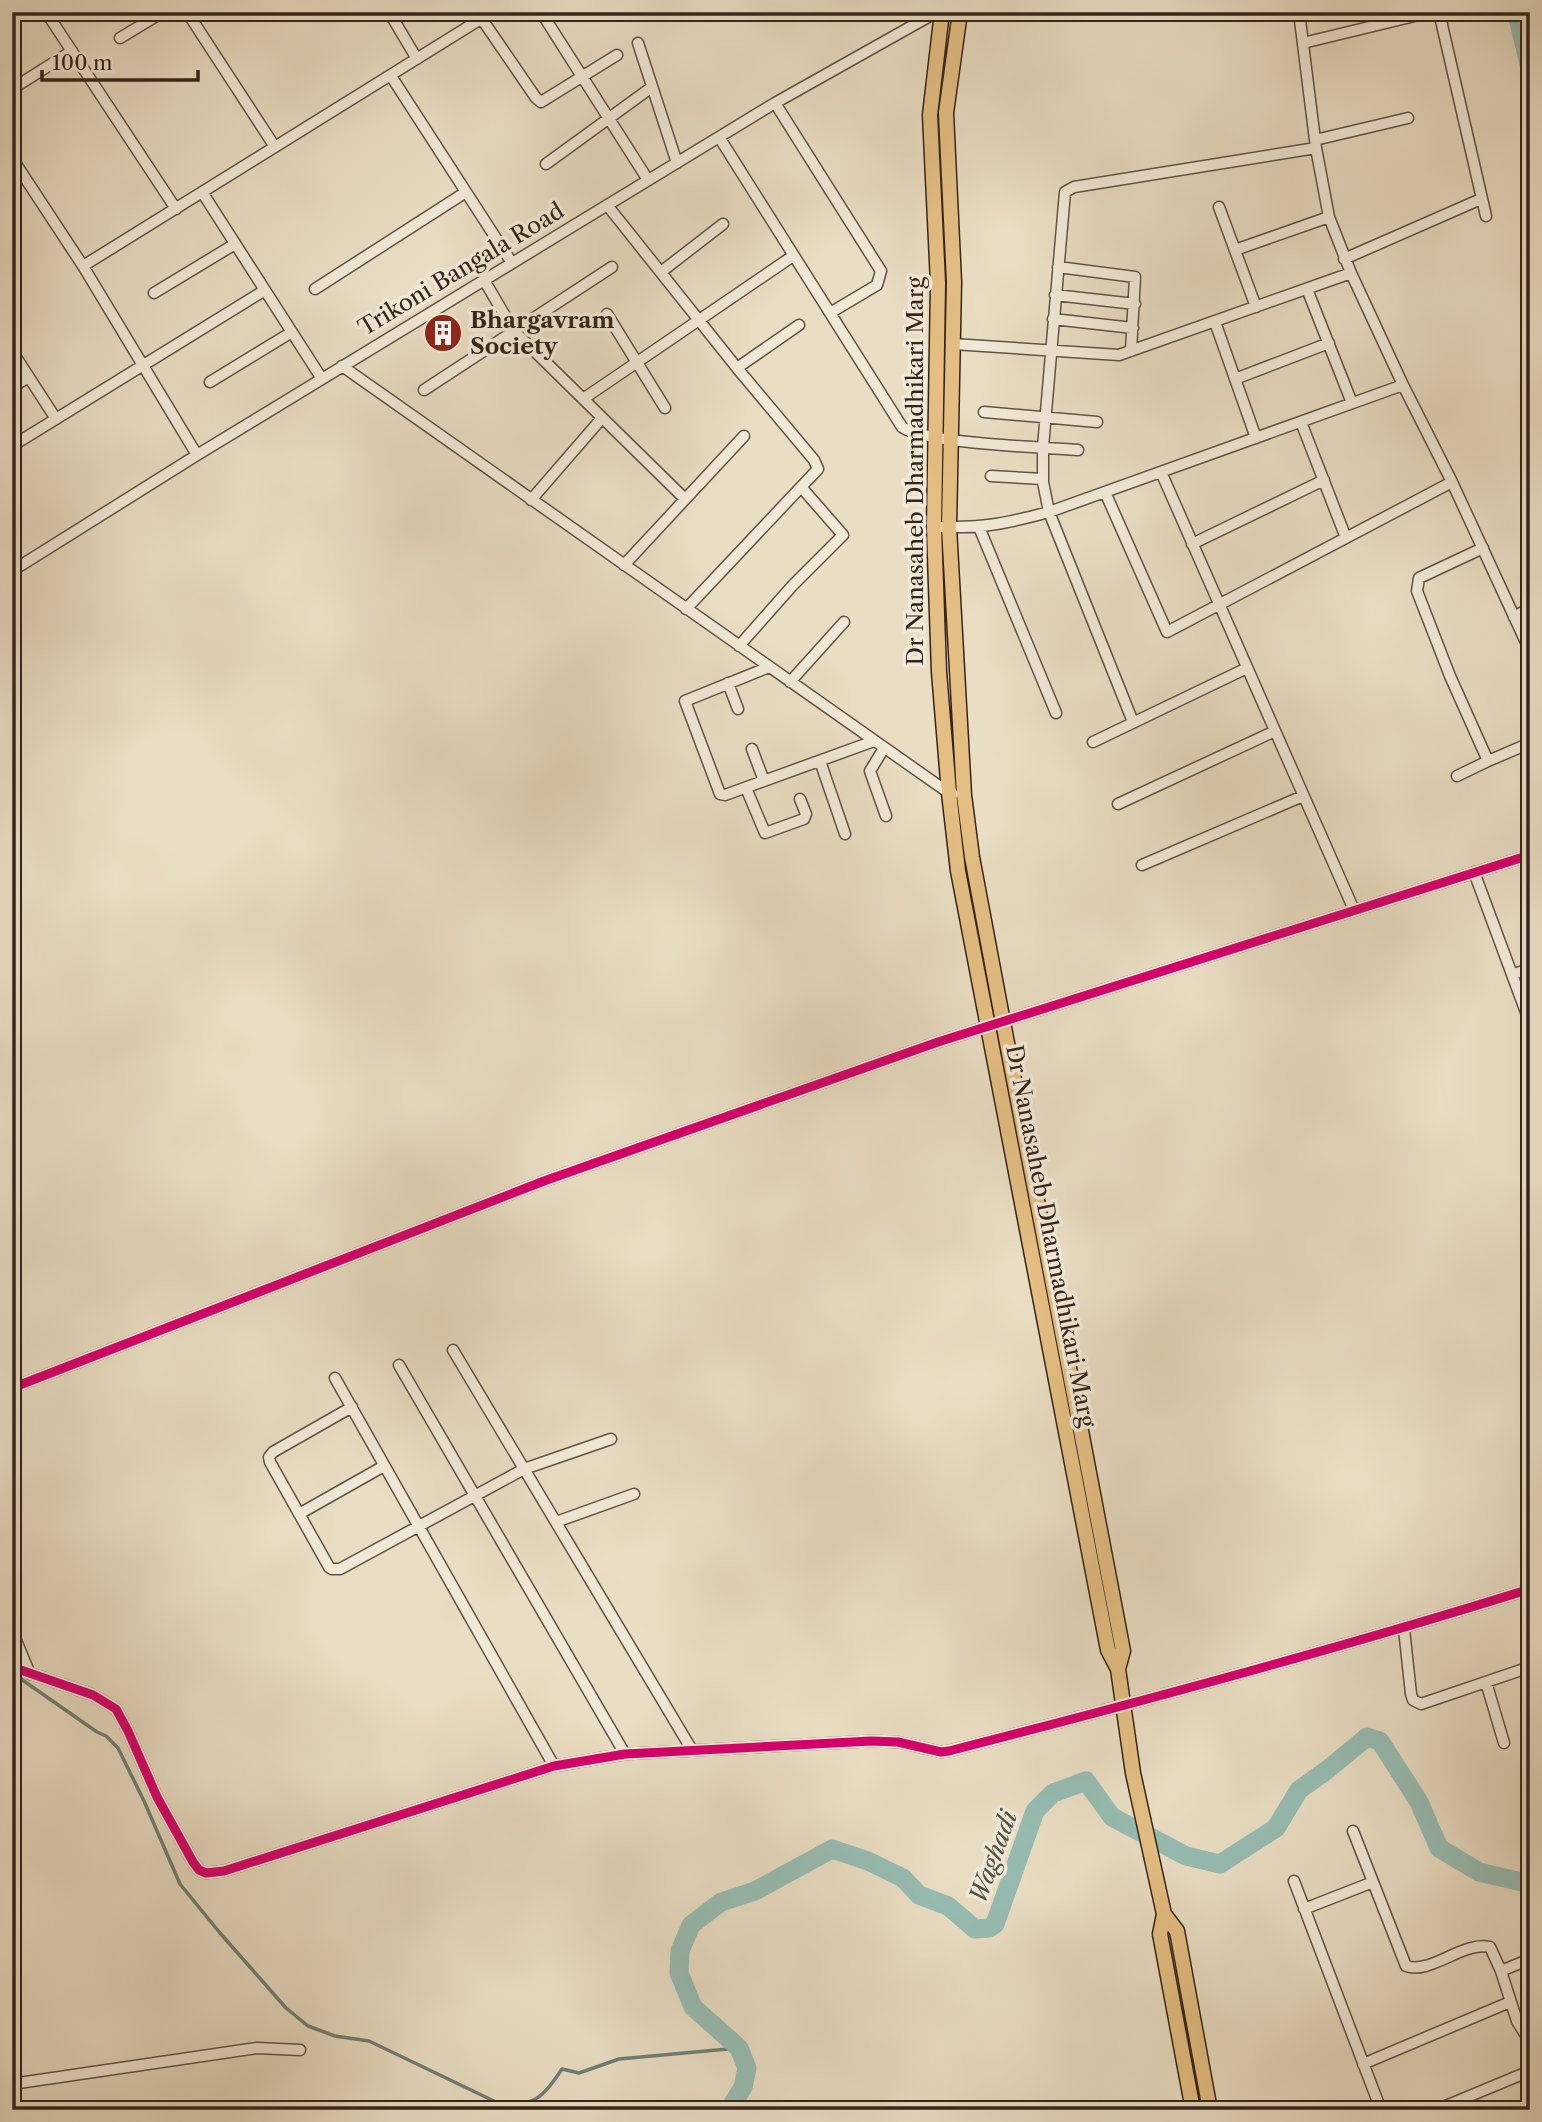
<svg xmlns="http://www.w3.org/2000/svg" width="1542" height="2122" viewBox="0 0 1542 2122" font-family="'Libre Caslon Text',serif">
	<rect width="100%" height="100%" fill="#e9ddc3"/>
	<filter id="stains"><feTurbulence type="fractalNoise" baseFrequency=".00286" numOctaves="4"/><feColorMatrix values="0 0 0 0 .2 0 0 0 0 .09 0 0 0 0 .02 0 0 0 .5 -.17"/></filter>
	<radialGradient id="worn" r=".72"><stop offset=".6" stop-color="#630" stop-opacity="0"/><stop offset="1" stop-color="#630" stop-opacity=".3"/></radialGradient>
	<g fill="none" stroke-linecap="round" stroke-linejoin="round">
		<path stroke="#6f8076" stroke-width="3.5" d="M12 1677 21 1679 97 1732 106 1736 118 1748 144 1801 180 1884 220 1933 286 2008 308 2026 335 2036 369 2041 498 2103C534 2108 543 2097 562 2069L579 2073 619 2059 739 2048"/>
		<path stroke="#97bcb2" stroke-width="10" d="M1512 12 1530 88"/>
		<path stroke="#97bcb2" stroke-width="19" d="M729 2110 743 2087 747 2068 739 2048 693 2007 679 1973 680 1951 691 1925 721 1902 755 1891 832 1849 868 1861 903 1878 919 1895 948 1906 975 1929 989 1928 995 1924 1035 1811 1053 1793 1086 1781 1112 1817 1186 1856 1220 1864 1276 1828 1299 1790 1327 1770 1367 1737 1380 1741 1419 1802 1439 1848 1479 1872 1530 1884"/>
		<defs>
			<path id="minor" d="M46 12 176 209
				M187 12 275 147
				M389 12 417 59
				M477 12 536 98 541 102 617 55
				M541 12 648 180
				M1299 12 1316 148 1329 217 1351 273 1403 385 1452 482 1530 651
				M1439 12 1486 216
				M120 38 163 12
				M638 43 677 163
				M1303 43 1431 12
				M391 76 512 263
				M12 89 72 51
				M775 103 881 271 877 285 830 313
				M719 137 902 427C927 444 1042 447 1078 450
				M1315 140 1408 118
				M12 158 83 266 197 455
				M546 164 652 87
				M202 192 322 379
				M607 205 737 368 814 460 818 469 686 609
				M1219 207 1256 307
				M1235 250 1329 217
				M1344 259 1481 199
				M83 266 492 12
				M1058 267 1135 277 1131 351
				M661 272 723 224
				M484 280 514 331 685 499
				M315 289 466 192
				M1307 289 1352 403
				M154 293 235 244
				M1055 295 1135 304
				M607 314 665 408
				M1053 319 1133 328
				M1215 322 1256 438
				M953 344 1119 355 1351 273
				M12 351 56 419
				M342 366 949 793 953 794
				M737 368 799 325
				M1235 379 1329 343
				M210 382 292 332
				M12 387 29 377
				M424 390 612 267
				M583 399 793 256
				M984 412 1097 422
				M1301 422 1346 538
				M12 446 265 290
				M1161 472 1354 910
				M991 476 1043 479
				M1105 492 1167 632 1452 482
				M531 500 602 418
				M943 527C985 528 1008 523 1049 512L1403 385
				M979 527 1056 713
				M1192 544 1324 480
				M1483 548 1419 578 1417 591 1450 676 1488 761 1530 743
				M624 565 744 436
				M12 571 197 455 775 103 937 12
				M1514 617 1530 608
				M739 646 793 585 843 535 802 488
				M769 667 685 701 720 794 725 795 874 741
				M790 682 844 622
				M728 683 738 709
				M1133 722 1049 512 1043 482V447L1065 192 1074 187 1316 148
				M1093 742 1247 668
				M884 748 870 771 886 816
				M752 749 764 781
				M820 761 845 834
				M1457 776 1488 761
				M746 788 765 833 804 819 806 814 800 799
				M1118 804 1275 731
				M1142 865 1303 796
				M1474 872 1530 1023
				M1513 974 1530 969
				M453 1350 692 1750
				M399 1365 625 1754
				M335 1378 554 1766
				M12 1388 544 1181 938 1042 1530 855
				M352 1407 273 1452 269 1457 270 1462 329 1567 332 1569H340L524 1469 611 1439
				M299 1514 384 1466
				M556 1522 634 1494
				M1404 1629 1411 1694 1413 1700 1421 1704 1530 1667
				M12 1631 30 1674
				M12 1667 93 1695 116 1709 128 1731 157 1797 193 1862 199 1870 206 1873 224 1871 554 1766 625 1754 871 1741 898 1742 941 1752 949 1751C1144 1701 1338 1649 1530 1589
				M1486 1682 1504 1743
				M1353 1831 1406 1966C1430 1975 1463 1941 1490 1947L1501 1971 1517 2021 1530 2042
				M1294 1881 1381 2110
				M1304 1909 1373 1882
				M1501 1971 1530 1959
				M1363 2064 1510 2002
				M12 2084 257 2048 300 2050
				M1436 2110 1530 2071"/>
			<path id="major" d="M942 12 930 115 938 283 934 527 939 672 949 793 958 871 1108 1650 1118 1669
				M960 12 946 113 954 282 949 527 964 795 972 857 1003 1022 1123 1651 1118 1669 1133 1773 1164 1914 1177 1931 1210 2110
				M1164 1914 1160 1934 1193 2110"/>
		</defs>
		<use href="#minor" stroke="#605345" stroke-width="13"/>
		<use href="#major" stroke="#33251b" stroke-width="17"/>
		<use href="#minor" stroke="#f1e9d8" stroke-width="10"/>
		<use href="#major" stroke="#e4be82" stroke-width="14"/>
		<defs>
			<path id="cycleway" d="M12 1388 544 1181 938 1042 1530 855
				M12 1667 93 1695 116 1709 128 1731 157 1797 193 1862 199 1870 206 1873 224 1871 554 1766 625 1754 871 1741 898 1742 941 1752 949 1751C1144 1701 1338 1649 1530 1589"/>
		</defs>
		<use href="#cycleway" stroke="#f1e9d8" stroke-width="13"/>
		<use href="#cycleway" stroke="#d6006c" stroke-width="9"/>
	</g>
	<defs>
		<symbol id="building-disc" viewBox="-11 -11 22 22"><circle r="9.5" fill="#8f2418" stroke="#f1e9d8"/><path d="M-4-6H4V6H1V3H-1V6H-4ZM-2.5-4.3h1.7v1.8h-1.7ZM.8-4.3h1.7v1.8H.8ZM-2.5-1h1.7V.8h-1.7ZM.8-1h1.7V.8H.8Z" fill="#fff"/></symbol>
	</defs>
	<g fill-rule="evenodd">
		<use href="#building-disc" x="421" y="311" width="44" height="44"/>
	</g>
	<g text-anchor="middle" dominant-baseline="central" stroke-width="7" stroke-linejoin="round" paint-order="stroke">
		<g font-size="23" fill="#33251b" stroke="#f1e9d8">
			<text transform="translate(461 269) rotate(-31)">Trikoni Bangala Road</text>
			<text transform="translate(915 471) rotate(-90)">Dr Nanasaheb Dharmadhikari Marg</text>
			<text transform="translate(1051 1236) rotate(79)">Dr Nanasaheb Dharmadhikari Marg</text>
		</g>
		<g font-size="23" font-weight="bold" fill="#33251b" stroke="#f1e9d8" text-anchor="start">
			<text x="470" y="320">Bhargavram<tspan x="470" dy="26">Society</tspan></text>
		</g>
		<g font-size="24" font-style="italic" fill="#515248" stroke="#f1e9d8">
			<text transform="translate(993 1857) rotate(-70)">Waghadi</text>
		</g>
	</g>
	<rect width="1542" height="2122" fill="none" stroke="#e9ddc3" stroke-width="42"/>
	<rect x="14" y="14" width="1514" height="2094" fill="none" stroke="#33251b" stroke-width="3.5"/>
	<rect x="21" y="21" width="1500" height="2080" fill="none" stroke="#33251b" stroke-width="2"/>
	<path d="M42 70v10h156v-10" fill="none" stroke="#33251b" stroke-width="3.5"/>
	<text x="52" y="70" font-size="21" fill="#33251b" stroke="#f1e9d8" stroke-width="5" paint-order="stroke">100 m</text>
	<rect width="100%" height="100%" filter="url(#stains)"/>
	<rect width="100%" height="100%" fill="url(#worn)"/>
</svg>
